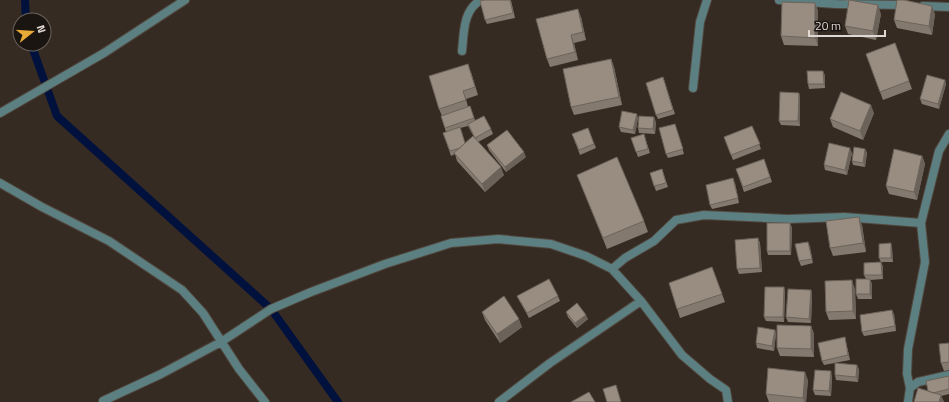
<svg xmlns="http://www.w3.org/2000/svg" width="949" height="402" viewBox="0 0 949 402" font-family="'Titillium Web',sans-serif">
	<rect width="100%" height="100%" fill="#362b22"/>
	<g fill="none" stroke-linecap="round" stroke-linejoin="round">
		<path stroke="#00113d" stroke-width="8" d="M25 0 26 20
			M31 44 57 116 271 309 338 402"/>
		<defs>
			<path id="minor" d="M779 0 836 4 906 5
				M923 6 949 7
				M462 51C464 32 463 10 481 0
				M693 88 700 22 707 0
				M0 113 104 53 185 0
				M0 183 42 207 109 241 182 290 203 313 239 369 265 402
				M612 269 625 258 654 241 676 220 704 215 788 219 844 217 921 223
				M910 388 918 382 949 375
				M103 401 161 374 221 342 271 309 311 292 385 264 451 243 498 239 551 244 586 256 612 269 641 301 682 355 710 379 726 390 728 402
				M499 402 550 363 641 301
				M908 402 910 388 907 374 908 349 925 262 921 223 939 151 949 134"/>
		</defs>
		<use href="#minor" stroke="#51473e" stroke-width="10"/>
		<use href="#minor" stroke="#5c7f81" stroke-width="8"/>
	</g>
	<path fill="#84796f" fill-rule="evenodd" d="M511 0 515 18 487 24 485 20Z
		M844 0H853L881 14 876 40 848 34 845 26 849 1Z
		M815 3 818 11V46L784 45 781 36Z
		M935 14 932 35 897 28 894 20Z
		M581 17 586 40 574 43 578 60 550 67 547 59Z
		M895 43 912 89 883 100 866 54Z
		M611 59 614 67 622 105 574 115 571 107Z
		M471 72 478 95 466 99 468 107 470 106 475 120 491 129 493 134 478 142 504 175 485 192 457 161 455 154 451 156 443 133 446 132 441 116H442L439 109ZM468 126 474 137 465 143 460 128Z
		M825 75V88L809 89 808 84Z
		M663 77 675 114 658 119 656 115Z
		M945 80 946 84 939 109 922 104 920 99Z
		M800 97V126L781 125 779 121Z
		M874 113 863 140 833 127 830 119Z
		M638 118 635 134 621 132 619 127Z
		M656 122 655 134 639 133 638 128Z
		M675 124 684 154 668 158 666 154Z
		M752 126 761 149 733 160 724 137Z
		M588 128 596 148 580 155 572 134Z
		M644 134 650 153 638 157 631 138Z
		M487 145 526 157 506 172 489 150Z
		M865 149 867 153 865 167 853 165 852 161Z
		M852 153 847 175 825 170 824 165Z
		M922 156 925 164 917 200 889 194 886 186Z
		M764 159 772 182 744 192 736 169Z
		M662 169 668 187 656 191 650 173Z
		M577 175 644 221 648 232 607 249Z
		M735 183 739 203 712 209 710 205Z
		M790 223 792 228 791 255H768L767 251Z
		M862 225 866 252 833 256 830 248Z
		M758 238 760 243 762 272 739 274 737 269Z
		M808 242 813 263 801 266 799 261Z
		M892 248 893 262H881L883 267V279L870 280 872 284V299H858L856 294 866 279 864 275 881 262 879 258Z
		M712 267 725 302 680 318 669 283Z
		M784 287 785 292 784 322 766 321 764 317Z
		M855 289 856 319 829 320 826 312Z
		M811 290 812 295 811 323 788 322 786 317Z
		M517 296H558L560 301 529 318 519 300Z
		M482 312 522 327 500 343 485 320Z
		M566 312 588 319 577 328 568 317Z
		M894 314 896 331 864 336 862 332Z
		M811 326 814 334V357L780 356 777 348Z
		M775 330 776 334 774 351 757 348 756 343Z
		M846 342 850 360 824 365 822 361Z
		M949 343V370L944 371 941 363Z
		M857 365 859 370 858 382 836 380 835 375Z
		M832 376 831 396 815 395 813 390Z
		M949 376V394L941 396 944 402H914Z
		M808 380 806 402H769L766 394Z"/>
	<path fill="#6b635a" d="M815 3 818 11V46L815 38Z
		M878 5 881 14 876 40 873 31Z
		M932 6 935 14 932 35 929 26Z
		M578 9 581 17 586 40 583 32Z
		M571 35 574 43 578 60 575 52Z
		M611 59 614 67 622 105 619 97Z
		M823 71 825 75V88L824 84Z
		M945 80 946 84 939 109 938 104Z
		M799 93 800 97V126L798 121Z
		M871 105 874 113 863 140 860 131Z
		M637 114 638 118 635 134 633 130Z
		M654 117 656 122 655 134 653 129Z
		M850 148 852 153 847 175 845 170Z
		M865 149 867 153 865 167 863 163Z
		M524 152 526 157 506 172 505 167Z
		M922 156 925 164 917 200 914 192Z
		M501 167 504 175 485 192 482 184Z
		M733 178 735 183 739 203 738 198Z
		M859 217 862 225 866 252 863 243Z
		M790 223 792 228 791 255 790 251Z
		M758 238 760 243 762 272 760 268Z
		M808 242 810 246 813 263 812 259Z
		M891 243 892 248 893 262 891 258Z
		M881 262 883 267V279L882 275Z
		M870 279 872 284V299L870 294Z
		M852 280 855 289 856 319 853 311Z
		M784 287 785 292 784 322 783 317Z
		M811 290 812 295 811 323 809 319Z
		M892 310 894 314 896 331 895 326Z
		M586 315 588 319 577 328 575 323Z
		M519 319 522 327 500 343 497 334Z
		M811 326 814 334V357L811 349Z
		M775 330 776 334 774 351 772 346Z
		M845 337 846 342 850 360 848 355Z
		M857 365 859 370 858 382 856 377Z
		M831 371 832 376 831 396 829 391Z
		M805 372 808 380 806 402H804L803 398Z
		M941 395 944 402H939Z"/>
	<path fill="#998d81" stroke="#6b635a" d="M485 0H510L513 13 485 20 480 1Z
		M849 0 878 5 873 31 845 26Z
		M897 0H904L932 6 929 26 894 20Z
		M782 2 815 3V38L781 36Z
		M578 9 583 32 571 35 575 52 547 59 536 19Z
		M895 43 909 81 880 92 866 54Z
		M611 59 619 97 571 107 563 69Z
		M468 64 475 87 463 91 466 100 439 109 429 76Z
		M807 71H823L824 84H808Z
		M927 75 945 80 938 104 920 99Z
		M663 77 673 110 656 115 646 83Z
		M780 92 799 93 798 121H779Z
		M841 92 871 105 860 131 830 119Z
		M470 106 474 118 445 128 441 116Z
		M622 111 637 114 633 130 619 127Z
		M484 116 491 129 475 138 468 124Z
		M639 116 654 117 653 129 638 128Z
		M675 124 683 149 666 154 659 128Z
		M752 126 760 144 731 155 724 137Z
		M460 127 465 143 460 148 450 151 443 133Z
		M588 128 594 144 579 150 572 134Z
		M507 130 524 152 505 167 487 145Z
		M644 134 648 149 636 152 631 138Z
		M473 136 501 167 482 184 454 153Z
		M829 143 850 148 845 170 824 165Z
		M854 147 865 149 863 163 852 161Z
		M894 149 922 156 914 192 886 186Z
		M617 157 644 221 603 238 577 175Z
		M764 159 770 177 743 187 736 169Z
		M662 169 666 183 654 186 650 173Z
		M733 178 738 198 710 205 706 185Z
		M859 217 863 243 830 248 826 221Z
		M767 223H790V251H767Z
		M758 238 760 268 737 269 735 240Z
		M808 242 812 259 799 261 795 244Z
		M891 243V258H879V244Z
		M881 262 882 275H864V263Z
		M712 267 722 294 677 309 669 283Z
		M549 279 558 296 527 313 517 296Z
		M856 279H870V294H856Z
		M852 280 853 311 826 312 825 281Z
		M765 287H784L783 317H764Z
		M788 289 811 290 809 319 786 317Z
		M504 296 519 319 497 334 482 312Z
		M577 303 586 315 575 323 566 312Z
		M892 310 895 326 862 332 860 315Z
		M777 325 811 326V349L777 348Z
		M758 327 775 330 772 346 756 343Z
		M845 337 848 355 822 361 818 343Z
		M949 343V362L941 363 939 344Z
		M835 363 857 365 856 377 835 375Z
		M768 368 805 372 803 398 766 394Z
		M815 370 831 371 829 391 813 390Z
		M949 376V389L933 393 928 391 926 381Z
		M616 385 621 402H607L603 389Z
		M918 388 941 395 939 402H914Z
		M589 392 595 402H571Z"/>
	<g transform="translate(32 32) rotate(73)"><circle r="19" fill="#1a1510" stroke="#69635e"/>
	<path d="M0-3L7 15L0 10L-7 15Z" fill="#e9ab38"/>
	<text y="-6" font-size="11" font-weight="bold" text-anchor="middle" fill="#dfd8d2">N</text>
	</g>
	<path d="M809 30v6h76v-6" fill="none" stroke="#dfd8d2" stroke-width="2"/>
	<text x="815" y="30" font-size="12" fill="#dfd8d2" stroke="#1a1510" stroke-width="3" paint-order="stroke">20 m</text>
</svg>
